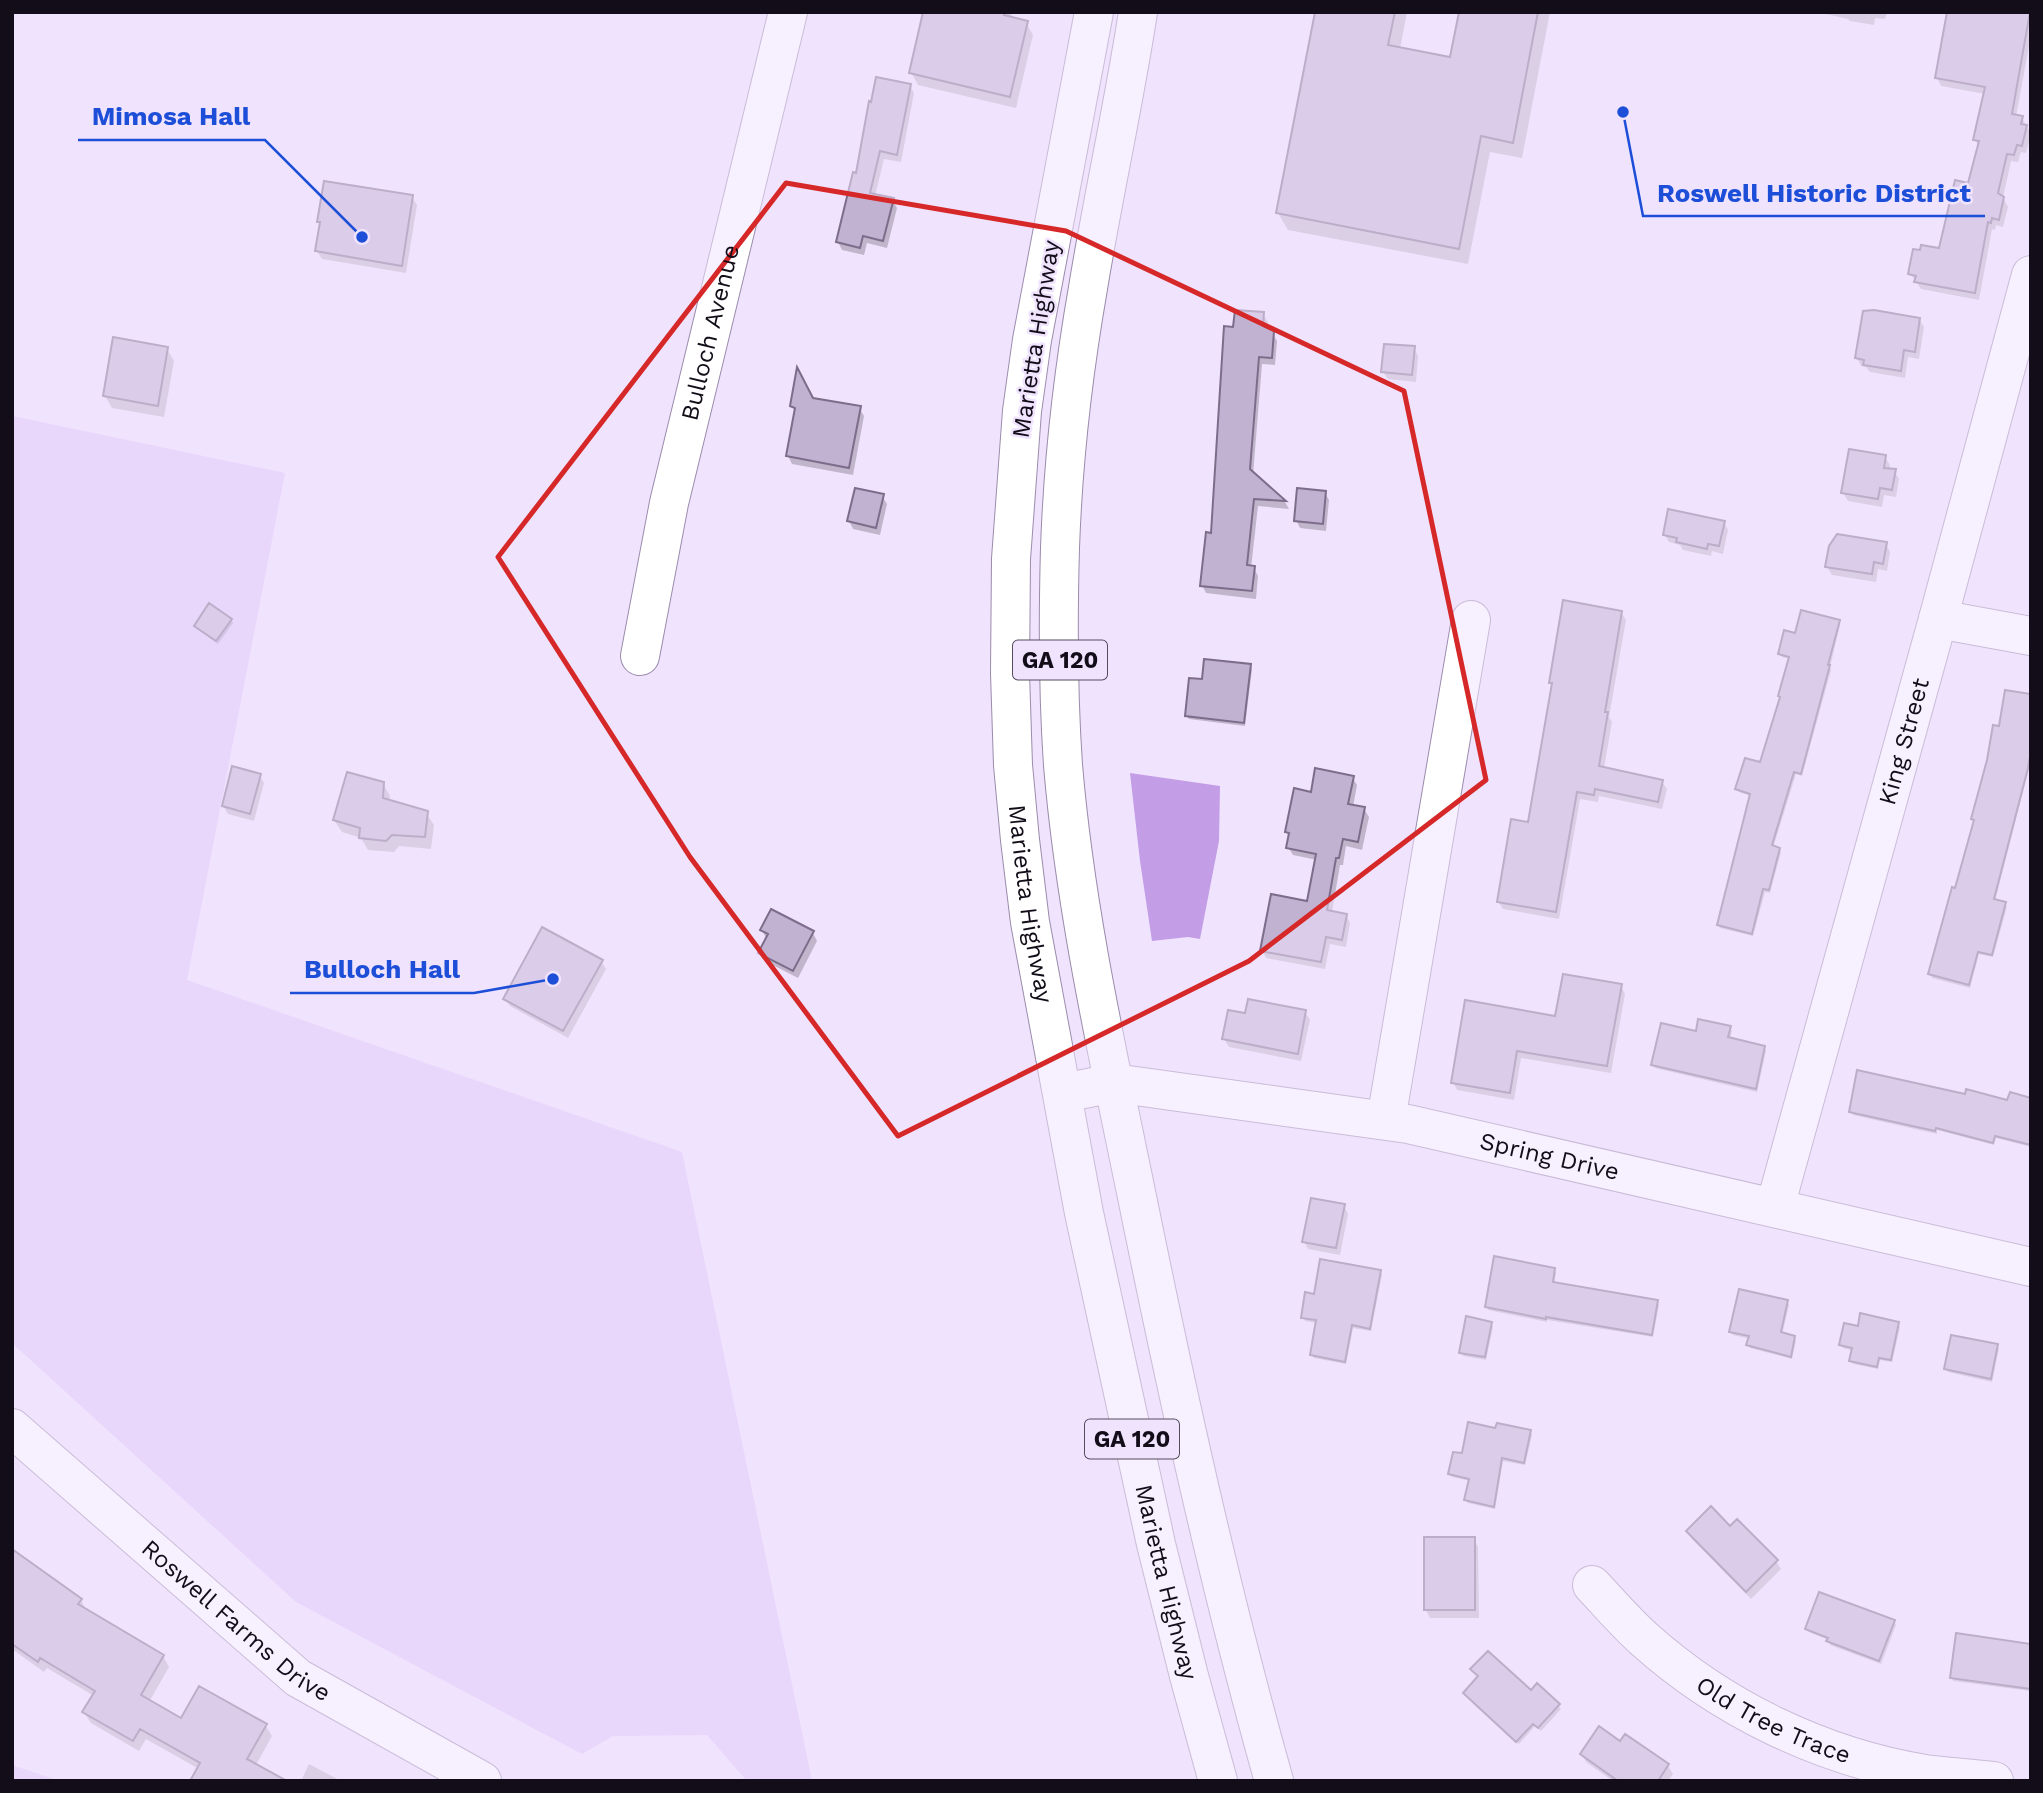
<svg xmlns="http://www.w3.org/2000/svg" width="2043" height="1793" viewBox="0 0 2043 1793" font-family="'Work Sans',sans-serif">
	<rect width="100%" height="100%" fill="#f0e3fe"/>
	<path fill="#dec5f9" d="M12 416 285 473 187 980 682 1152 812 1781H747L707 1735 613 1736 582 1754 296 1602 12 1343Z
		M12 1765 60 1781H12Z"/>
	<path fill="#c39ee7" d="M1130 773 1220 786 1219 841 1200 939 1188 937 1152 941 1140 861Z"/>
	<path fill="#0003" d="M958 12H1010L1013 19 1026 23 1033 35 1016 108 918 85 911 72Z
		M1317 12H1407L1400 49 1451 60 1460 12H1550L1522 158 1490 152 1468 264 1288 230 1278 213Z
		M1817 12H1887L1885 19 1875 18 1874 25 1850 21 1848 19Z
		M1949 12H2031V35L2016 117 2022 118 2031 134 2026 153 2021 152 2018 162 2011 161 2003 198 2008 207 2003 227 1996 225 1995 230 1992 229 1979 300 1921 289 1910 273 1941 250 1969 185 1979 146 1975 140 1985 94 1941 86 1937 78Z
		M910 86 914 93 901 162 884 159 875 196 892 200 897 208 887 248 867 243 864 255 842 250 838 242 857 175Z
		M412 197 417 205 406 273 322 259 317 251 322 226 319 221Z
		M1263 314 1268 322 1267 330 1272 333 1277 341 1275 365 1262 364 1253 475 1285 502 1289 509 1258 506 1251 568H1254L1258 576 1256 599 1206 593 1202 585 1212 534 1234 329Z
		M1919 319 1924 327 1919 359 1908 357 1905 378 1870 372 1866 367 1861 366 1857 358Z
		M1414 348 1418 356 1416 382 1388 379 1383 372Z
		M167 349 174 361 164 417 112 408 105 396Z
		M812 399 859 408 864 416 853 475 792 464 788 456 796 413 792 406Z
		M1885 457 1890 465 1889 470 1894 471 1899 479 1896 497 1884 495 1882 507 1848 501 1843 493Z
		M1325 493 1329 500 1326 531 1300 528 1296 520Z
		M882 496 887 504 880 535 853 529 849 521Z
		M1724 522 1728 530 1723 554 1712 551 1711 556 1683 550 1680 545 1669 542 1665 535Z
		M1886 544 1890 552 1887 571 1878 569 1876 582 1832 575 1827 567Z
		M1621 612 1626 620 1609 717 1612 722 1604 768 1662 782 1667 789 1662 809 1599 796 1598 802 1580 799 1559 919 1503 909 1498 901 1530 824 1554 687 1551 683Z
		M231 620 233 623 218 644 197 629 196 626Z
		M1839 621 1840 625 1830 667 1831 670 1802 776 1796 774 1773 848 1779 849 1781 852 1770 893 1765 892 1753 936 1720 928 1718 924 1751 796 1739 792 1737 789 1761 764 1781 698 1790 659 1782 657 1780 654 1796 635Z
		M1250 666 1252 669 1245 726 1189 719 1187 716 1204 681Z
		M2031 696V761L1995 901 2005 904 2007 907 1993 957 1979 954 1970 988 1932 978 1930 974 1956 890 1975 823 1973 818 2000 728Z
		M259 775 264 783 254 821 228 814 223 806Z
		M1352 777 1357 785 1353 807 1364 809 1369 817 1362 850 1346 846 1343 865H1340L1332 912 1346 915 1350 923 1346 947 1330 944 1325 969 1266 958 1262 950 1308 903 1317 860 1293 855 1288 847 1290 837 1287 832 1313 794Z
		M383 784 390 796 389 802 426 813 434 825 431 849 399 846 394 852 368 850 361 838 342 832 334 820Z
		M762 930 813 933 817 941 798 978 765 961 760 953 766 938Z
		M601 961 606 969 568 1038 510 1006 505 999Z
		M1621 986 1625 994 1611 1073 1521 1058 1514 1100 1457 1090 1453 1082 1557 1018Z
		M1305 1012 1310 1020 1301 1061 1229 1047 1224 1039 1247 1015Z
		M1730 1028 1732 1031 1730 1040 1764 1048 1766 1051 1757 1092 1655 1068 1653 1065 1697 1033Z
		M1966 1096 2009 1102 2031 1100V1147L1996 1138 1994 1145 1937 1130V1134L1853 1115 1851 1111Z
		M1344 1206 1348 1214 1340 1255 1308 1249 1304 1241Z
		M1554 1269 1556 1273 1554 1284 1657 1301 1659 1305 1653 1337 1547 1320V1322L1488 1310 1487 1307Z
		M1380 1271 1382 1275 1371 1331 1353 1328 1346 1364 1314 1358 1312 1354 1317 1323 1305 1321 1303 1317 1315 1296Z
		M1787 1301 1789 1305 1782 1335 1794 1338 1796 1341 1792 1359 1750 1348 1748 1345 1750 1339 1733 1335 1731 1332Z
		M1491 1324 1493 1327 1486 1360 1463 1356 1461 1352Z
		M1898 1324 1900 1327 1892 1362 1880 1360 1878 1369 1853 1364 1851 1360 1853 1351 1843 1348 1841 1344 1859 1328Z
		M1997 1346 1999 1349 1992 1382 1948 1372 1946 1369Z
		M1496 1430 1530 1432 1532 1435 1525 1465 1503 1461 1495 1509 1468 1503 1466 1500 1470 1481 1452 1477 1450 1474 1463 1455Z
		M1730 1528 1776 1561 1781 1569 1751 1599 1692 1539 1688 1532Z
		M1474 1539 1478 1547 1479 1618H1430L1426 1610Z
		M12 1552 81 1600 87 1612 163 1656 169 1667 149 1702 181 1721 265 1725 272 1736 256 1765 199 1769 146 1739 139 1751 91 1723 84 1712 94 1696 47 1668 44 1672 12 1649Z
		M1894 1621 1896 1625 1881 1664 1830 1645 1829 1640 1809 1632 1807 1629Z
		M2031 1645V1691L1953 1681 1952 1677Z
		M1473 1670 1531 1693 1537 1686 1561 1709 1541 1731 1535 1726 1519 1744 1467 1697 1479 1677Z
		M1626 1737 1668 1766 1673 1774 1668 1781H1613L1586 1762 1582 1755 1620 1744Z
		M309 1764 341 1781H301Z"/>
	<path fill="#c2b2d2" stroke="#7c6d8b" stroke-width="2" d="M923 12H1005L1004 15 1028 21 1010 97 909 73Z
		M1315 12H1395L1388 45 1450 57 1459 12H1538L1513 143 1481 136 1459 249 1276 213Z
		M1947 12H2030L2012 114 2023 116 2021 124 2027 125 2022 146 2017 145 2014 155 2007 154 1998 193 2004 197 1999 220 1992 218 1991 223 1988 222 1975 293 1914 282 1916 276 1908 274 1913 249 1920 250 1921 245 1939 248 1955 180 1968 183 1979 141 1973 140 1985 87 1935 78Z
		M876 77 911 84 897 155 880 151 870 193 894 198 883 241 863 236 860 248 836 242 853 172 856 173 869 101 871 102Z
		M324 181 413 195 402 266 315 251 320 222H317Z
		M1235 310 1264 312 1263 326 1274 331 1272 358 1259 357 1250 469 1286 501 1254 499 1247 565 1255 566 1252 591 1200 586 1206 532 1211 533 1224 326 1233 327Z
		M1874 310 1920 318 1915 352 1904 350 1901 371 1863 365 1864 360 1855 358 1863 311Z
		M113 337 168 347 158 406 103 396Z
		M1384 344 1415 346 1412 375 1381 372Z
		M797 367 813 398 861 406 849 468 786 456 795 408 790 406Z
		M1849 449 1886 455 1884 468 1896 469 1892 490 1880 488 1878 499 1841 493Z
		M855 488 884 494 876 528 847 521Z
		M1297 488 1326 491 1323 524 1294 521Z
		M1668 509 1725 521 1719 546 1708 544 1707 549 1676 542 1677 538 1663 535Z
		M1837 534 1887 542 1883 564 1874 562 1872 574 1825 567 1829 546Z
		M1563 600 1622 611 1605 712H1608L1599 766 1663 780 1658 802 1595 789 1594 795 1577 792 1556 912 1497 902 1511 819 1528 822 1552 683H1549Z
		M209 603 232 619 216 641 194 626Z
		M1801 610 1840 620 1828 665H1830L1801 774 1794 772 1772 845 1780 848 1769 890 1763 889 1752 934 1717 925 1750 794 1735 789 1745 758 1760 762 1780 697 1778 696 1789 657 1778 654 1784 630 1795 633Z
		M1204 659 1251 664 1244 723 1185 716 1189 678 1202 679Z
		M2005 690 2031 694V751L2028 768 1994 899 2006 902 1992 955 1978 952 1969 985 1928 974 1952 887 1955 888 1974 820 1971 819 1987 760 1993 725 1999 726Z
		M232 766 261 774 250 814 222 806Z
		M1315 768 1354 776 1348 804 1365 807 1358 842 1343 839 1339 858H1336L1327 910 1347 914 1342 940 1326 937 1321 962 1260 951 1271 894 1307 901 1316 854 1286 848 1289 833 1285 832 1294 788 1311 792Z
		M347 772 384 782 383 798 428 811 425 837 392 835 386 841 359 838 360 828 333 820Z
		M771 909 814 931 793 971 758 953 768 934 760 930Z
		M542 927 603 960 563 1031 503 999Z
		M1563 974 1622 984 1607 1066 1517 1051 1510 1093 1451 1083 1465 1000 1555 1016Z
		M1248 999 1306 1010 1298 1054 1222 1039 1228 1010 1245 1013Z
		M1698 1019 1731 1026 1728 1037 1765 1046 1756 1089 1651 1065 1661 1023 1696 1031Z
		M1857 1070 1965 1094 1966 1089 2007 1100 2010 1092 2031 1098V1145L1995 1136 1993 1143 1936 1128 1935 1131 1849 1112Z
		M1311 1198 1345 1204 1336 1248 1302 1242Z
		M1494 1256 1555 1268 1553 1282 1658 1300 1652 1335 1546 1317V1319L1485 1307Z
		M1320 1259 1381 1270 1370 1329 1352 1325 1345 1362 1310 1355 1316 1320 1301 1318 1305 1292 1314 1294Z
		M1739 1289 1788 1300 1781 1332 1795 1336 1791 1357 1746 1345 1749 1336 1729 1332Z
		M1860 1313 1899 1322 1891 1360 1879 1358 1877 1367 1849 1361 1852 1348 1839 1345 1844 1323 1858 1326Z
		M1466 1316 1492 1322 1485 1357 1459 1353Z
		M1951 1335 1998 1344 1991 1379 1944 1369Z
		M1468 1422 1495 1428 1497 1423 1531 1430 1524 1463 1502 1458 1494 1507 1464 1500 1469 1479 1448 1474 1453 1452 1462 1453Z
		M1711 1506 1730 1526 1737 1519 1778 1560 1746 1592 1686 1531Z
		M1424 1537H1475V1610H1424Z
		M12 1549 82 1599 78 1604 164 1655 141 1695 181 1718 199 1686 267 1724 247 1759 287 1781H190L200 1763 140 1729 133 1741 82 1712 95 1691 40 1658 38 1662 12 1644Z
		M1819 1592 1895 1620 1879 1661 1826 1641 1828 1638 1805 1629Z
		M1956 1633 2031 1644V1689L1950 1678Z
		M1488 1651 1531 1690 1537 1683 1560 1704 1538 1728 1533 1724 1516 1742 1463 1693 1478 1676 1470 1669Z
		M1599 1726 1620 1741 1625 1734 1669 1764 1658 1781H1618L1580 1754Z"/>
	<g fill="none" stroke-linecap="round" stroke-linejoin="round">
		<defs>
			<g id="minor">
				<path d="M1938 619 2031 636"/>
				<path id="s1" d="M640 656 669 503 788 12"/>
				<path id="s2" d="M1063 1093 1114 1083 1408 1124 2031 1267"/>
				<path d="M1386 1120 1471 620"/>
				<path id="s3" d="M1775 1207 1938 619 2031 275"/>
				<path id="s4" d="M12 1428 298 1678 482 1781"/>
				<path id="s5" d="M1592 1585C1609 1603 1626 1623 1644 1639 1722 1709 1822 1757 1925 1774 1947 1777 1971 1778 1994 1781"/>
			</g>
			<g id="highway">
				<path id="s6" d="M1094 12 1032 340 1022 411 1011 559 1010 673 1013 765 1020 840 1030 922 1084 1213 1156 1544 1189 1676 1218 1781"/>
				<path d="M1138 12C1124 104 1103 196 1088 288 1073 374 1063 461 1060 548 1058 620 1058 693 1063 765 1075 908 1107 1051 1136 1192 1176 1389 1219 1586 1274 1781"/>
			</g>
		</defs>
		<use href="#minor" stroke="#9b8cab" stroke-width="40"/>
		<use href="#highway" stroke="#9b8cab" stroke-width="40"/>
		<use href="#minor" stroke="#fff" stroke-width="38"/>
		<use href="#highway" stroke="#fff" stroke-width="38"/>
	</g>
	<path d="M0 0H2043V1793H0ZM786 183 1066 231 1404 391 1486 780 1249 961 898 1136 690 857 498 557Z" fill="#f0e3fe" fill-opacity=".55" fill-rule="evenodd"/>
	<path fill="none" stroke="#d62828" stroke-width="5" stroke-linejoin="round" d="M786 183 1066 231 1404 391 1486 780 1249 961 898 1136 690 857 498 557Z"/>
	<g text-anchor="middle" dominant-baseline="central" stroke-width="5" stroke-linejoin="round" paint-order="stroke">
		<g fill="#f0e3fe" stroke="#554d5d" stroke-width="2">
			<rect x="1013" y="640.5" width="94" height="39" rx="5"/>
			<rect x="1085" y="1419.5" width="94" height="39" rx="5"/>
		</g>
		<g font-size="23" font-weight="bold" fill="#120d18">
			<text x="1060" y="660">GA 120</text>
			<text x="1132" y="1439">GA 120</text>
		</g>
		<g font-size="24" fill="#120d18" stroke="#f0e3fe">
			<text stroke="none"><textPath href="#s1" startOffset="331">Bulloch Avenue</textPath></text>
			<text transform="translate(1036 339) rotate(-81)">Marietta Highway</text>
			<text stroke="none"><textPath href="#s3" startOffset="483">King Street</textPath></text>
			<text stroke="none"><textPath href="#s6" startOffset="900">Marietta Highway</textPath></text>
			<text stroke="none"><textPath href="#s2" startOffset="494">Spring Drive</textPath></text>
			<text stroke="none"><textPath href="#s6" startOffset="1592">Marietta Highway</textPath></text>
			<text stroke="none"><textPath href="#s4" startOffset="296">Roswell Farms Drive</textPath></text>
			<text stroke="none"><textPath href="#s5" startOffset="229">Old Tree Trace</textPath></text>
		</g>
	</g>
	<path fill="none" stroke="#1d4ed8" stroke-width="2.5" d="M362 237L265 140H78M1623 112L1643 216H1985M553 979L474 993H290"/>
	<g fill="#1d4ed8" stroke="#f0e3fe" stroke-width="2.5">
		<circle cx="362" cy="237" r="7"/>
		<circle cx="1623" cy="112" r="7"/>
		<circle cx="553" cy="979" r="7"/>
	</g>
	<g font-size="26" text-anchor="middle" font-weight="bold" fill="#1d4ed8" stroke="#f0e3fe" stroke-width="5" stroke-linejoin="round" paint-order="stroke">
		<text x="171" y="125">Mimosa Hall</text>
		<text x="1814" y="202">Roswell Historic District</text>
		<text x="382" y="978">Bulloch Hall</text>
	</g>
	<rect width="2043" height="1793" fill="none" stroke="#120d18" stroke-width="28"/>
</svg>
